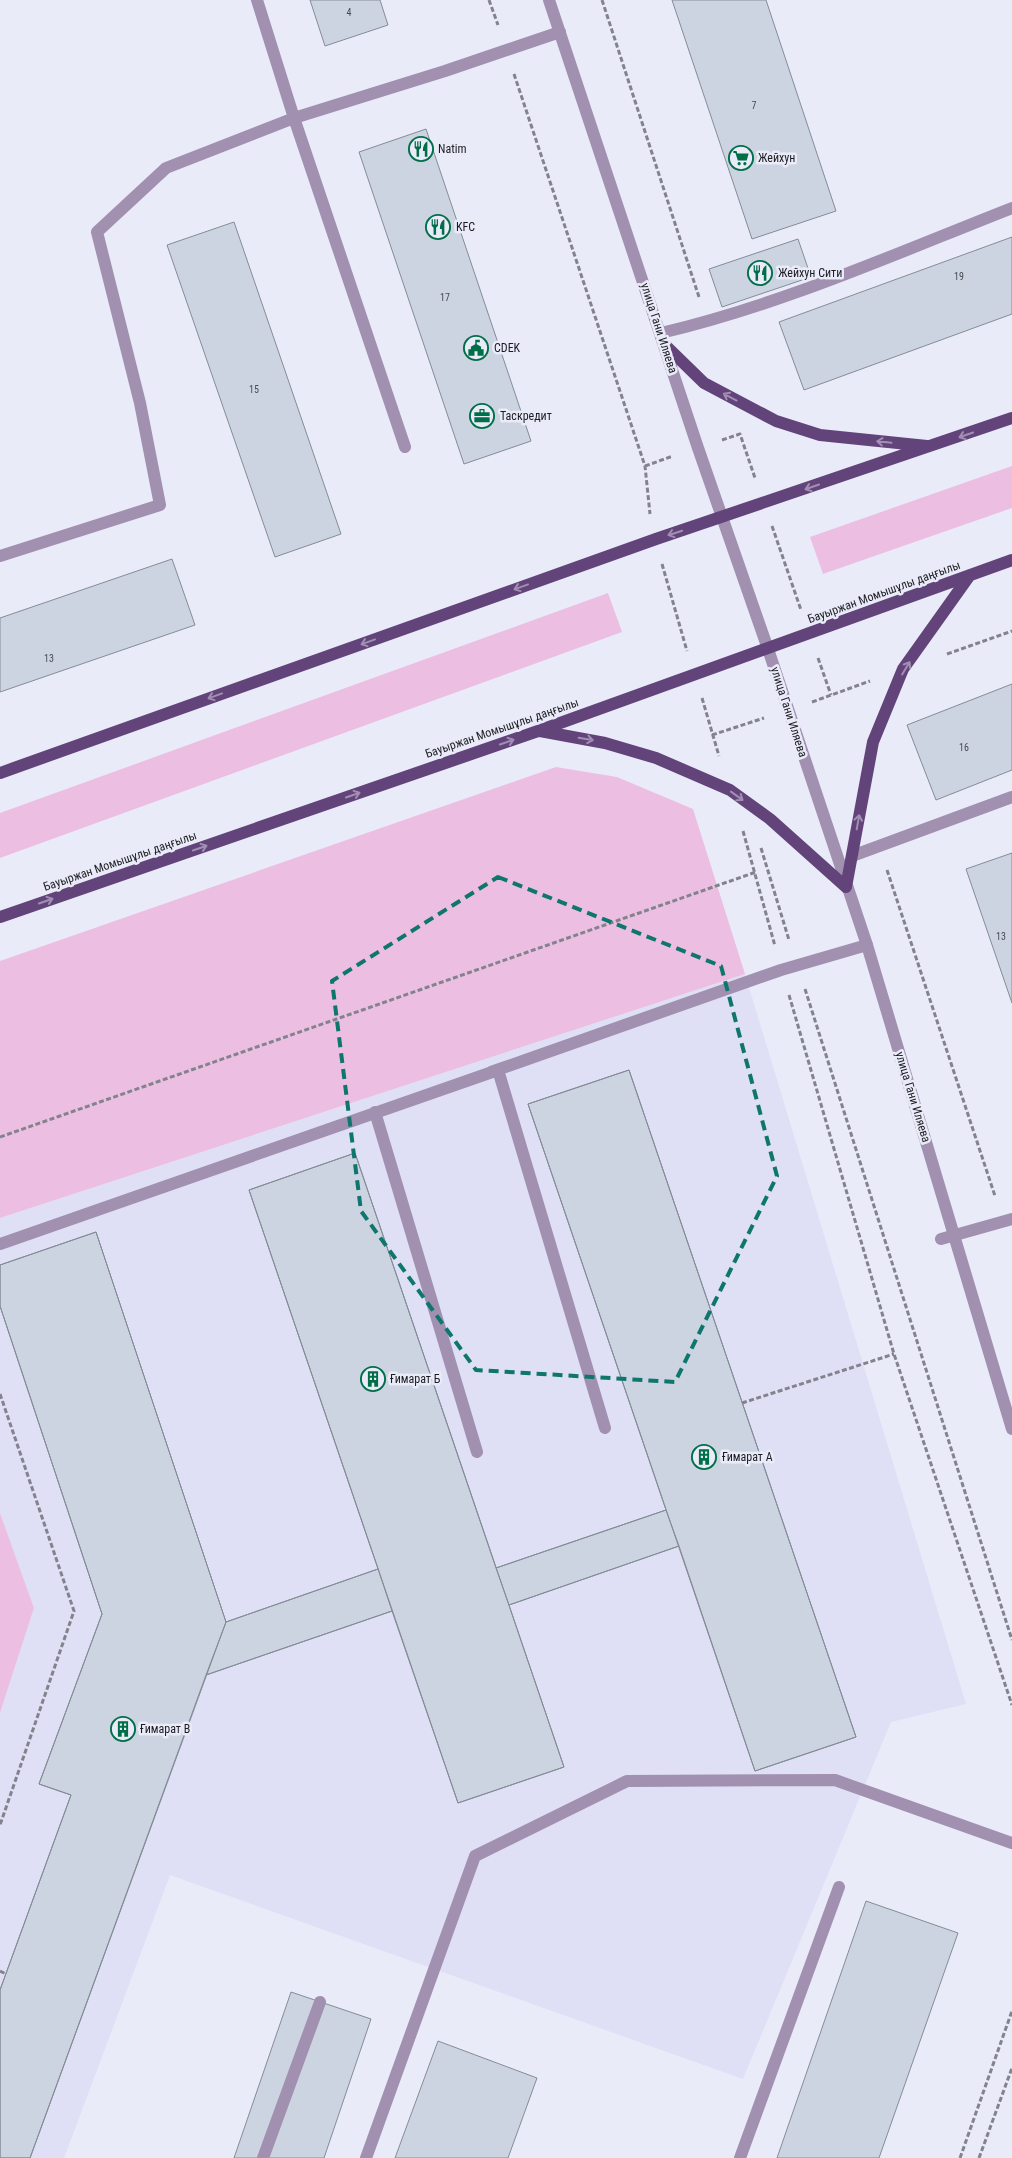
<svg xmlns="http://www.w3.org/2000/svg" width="1012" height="2158" viewBox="0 0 1012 2158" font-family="'Roboto Condensed',sans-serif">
	<rect width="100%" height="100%" fill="#eaebf9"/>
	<path fill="#dfdff5" d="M745 974 966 1704 891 1722 743 2079 170 1875 64 2158H0V1713L34 1608 0 1513V1218Z"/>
	<path fill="#ecbfe2" d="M1012 466V508L823 574 810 537Z
		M608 593 622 632 0 858V813Z
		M556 767 617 777 693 809 745 974 0 1218V961Z
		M0 1513 34 1608 0 1713Z"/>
	<path fill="#ccd4e1" stroke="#848c97" d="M310 0H380L388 25 325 46Z
		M672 0H766L836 211 752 239Z
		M426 129 531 441 464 464 359 152Z
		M234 222 341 534 275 557 167 245Z
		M1012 237V314L804 390 779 322Z
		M798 239 811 277 722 307 709 269Z
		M172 559 195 625 0 692V618Z
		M1012 684V770L936 800 907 725Z
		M1012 853V1003L966 869Z
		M629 1070 856 1737 755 1771 528 1104Z
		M629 1070 856 1737 755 1771 679 1546 509 1605 564 1767 458 1803 392 1611 206 1675 30 2158H0V1990L71 1795 39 1784 102 1614 0 1306V1265L96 1232 226 1622 378 1569 249 1190 355 1153 496 1568 666 1510 528 1104Z
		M355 1153 564 1767 458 1803 249 1190Z
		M96 1232 226 1622 30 2158H0V1990L71 1795 39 1784 102 1614 0 1306V1265Z
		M666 1510 679 1546 509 1605 496 1568Z
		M378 1569 392 1611 206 1675 226 1622Z
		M866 1901 958 1933 879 2158H777Z
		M291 1992 371 2019 324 2158H234Z
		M438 2041 537 2078 508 2158H395Z"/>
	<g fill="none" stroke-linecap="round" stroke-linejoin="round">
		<path stroke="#83838d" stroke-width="3" stroke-dasharray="5 2.5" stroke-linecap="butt" d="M489 0 498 25
			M602 0 699 297
			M514 74 645 466 650 514
			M722 440 740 434 755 478
			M645 466 673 456
			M772 526 801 610
			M662 564 687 651
			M947 654 1012 631
			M818 658 831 695
			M702 698 719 756
			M812 702 870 681
			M712 735 764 718
			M743 831 775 946
			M761 848 789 940
			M887 870 995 1196
			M805 989 1012 1640
			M789 995 894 1354 1012 1705
			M0 1137 756 872
			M0 1394 74 1611 0 1825
			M742 1403 894 1354
			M0 1971 6 1974
			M960 2158 1012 2011
			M979 2158 1012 2068"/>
		<path stroke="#a190b0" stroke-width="12" d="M661 333C781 305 897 253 1012 208
			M405 447 294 118 445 71 560 32
			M0 556 160 505 140 403 97 232 166 168 294 118 257 0
			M852 856 1012 797
			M491 1072 781 970 867 945
			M375 1112 477 1452
			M941 1239 1012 1219
			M0 1244 498 1070 605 1428
			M263 2158 320 2002
			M366 2158 475 1856 627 1781 835 1780 1012 1843
			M740 2158 839 1887"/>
		<path stroke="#a190b0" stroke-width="12" d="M549 0 698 448 768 649 867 945 1012 1429"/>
		<path stroke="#63447a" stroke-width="12" d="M665 345 704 383 776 421 820 435 927 446
			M540 731 605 743 656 758 730 790 770 819 846 887
			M0 773 656 539 1012 418
			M846 887 873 742 903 669 970 575
			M0 917 538 731 1012 560"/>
	</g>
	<defs><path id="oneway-shaft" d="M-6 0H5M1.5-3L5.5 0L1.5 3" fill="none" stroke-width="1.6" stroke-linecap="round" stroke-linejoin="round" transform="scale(1.25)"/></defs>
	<g stroke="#a08fb3">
		<use href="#oneway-shaft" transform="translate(730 397) rotate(-152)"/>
		<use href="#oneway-shaft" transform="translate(966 435) rotate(161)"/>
		<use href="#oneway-shaft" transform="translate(884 442) rotate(-174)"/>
		<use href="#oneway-shaft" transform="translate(812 487) rotate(161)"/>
		<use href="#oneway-shaft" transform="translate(675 533) rotate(162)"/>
		<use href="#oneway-shaft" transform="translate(521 587) rotate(160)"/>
		<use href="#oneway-shaft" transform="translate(368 642) rotate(160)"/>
		<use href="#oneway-shaft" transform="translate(906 668) rotate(-59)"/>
		<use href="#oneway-shaft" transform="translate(215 696) rotate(160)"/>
		<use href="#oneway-shaft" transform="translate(586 739) rotate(10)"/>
		<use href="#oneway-shaft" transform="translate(507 742) rotate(-19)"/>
		<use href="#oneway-shaft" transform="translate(353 795) rotate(-19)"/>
		<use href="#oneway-shaft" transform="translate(737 796) rotate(36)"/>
		<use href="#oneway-shaft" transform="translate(858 822) rotate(-80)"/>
		<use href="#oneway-shaft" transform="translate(200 848) rotate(-19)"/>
		<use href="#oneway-shaft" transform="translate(46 901) rotate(-19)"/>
	</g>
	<path fill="none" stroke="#0f766e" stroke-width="4" stroke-dasharray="10 6" stroke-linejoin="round" d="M498 877 721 966 777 1176 675 1382 476 1370 361 1211 332 981Z"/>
	<defs>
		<symbol id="restaurant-ring" viewBox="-11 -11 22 22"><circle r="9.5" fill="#eaebf9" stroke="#006f48" stroke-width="1.5"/><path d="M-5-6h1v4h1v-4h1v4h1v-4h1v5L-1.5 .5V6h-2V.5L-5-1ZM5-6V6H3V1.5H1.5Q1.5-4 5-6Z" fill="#006f48"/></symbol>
		<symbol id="supermarket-ring" viewBox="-11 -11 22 22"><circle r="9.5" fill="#eaebf9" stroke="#006f48" stroke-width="1.5"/><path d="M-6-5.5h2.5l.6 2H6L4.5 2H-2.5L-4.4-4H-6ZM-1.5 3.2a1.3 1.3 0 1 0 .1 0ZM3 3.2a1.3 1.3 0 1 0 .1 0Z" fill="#006f48"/></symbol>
		<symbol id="civic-ring" viewBox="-11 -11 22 22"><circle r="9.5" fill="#eaebf9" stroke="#006f48" stroke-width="1.5"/><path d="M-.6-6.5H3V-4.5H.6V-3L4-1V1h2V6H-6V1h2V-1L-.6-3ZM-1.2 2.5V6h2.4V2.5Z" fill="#006f48"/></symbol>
		<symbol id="office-ring" viewBox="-11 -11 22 22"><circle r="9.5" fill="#eaebf9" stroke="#006f48" stroke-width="1.5"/><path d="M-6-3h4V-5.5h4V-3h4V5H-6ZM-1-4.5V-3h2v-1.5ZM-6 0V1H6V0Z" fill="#006f48"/></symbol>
		<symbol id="building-ring" viewBox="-11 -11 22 22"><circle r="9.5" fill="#eaebf9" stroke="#006f48" stroke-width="1.5"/><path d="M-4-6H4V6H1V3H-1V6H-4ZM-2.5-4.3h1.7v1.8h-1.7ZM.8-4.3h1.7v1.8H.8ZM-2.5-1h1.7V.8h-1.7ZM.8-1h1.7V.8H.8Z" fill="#006f48"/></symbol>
	</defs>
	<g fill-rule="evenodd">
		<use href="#restaurant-ring" x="407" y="135" width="28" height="28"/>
		<use href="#supermarket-ring" x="727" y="144" width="28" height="28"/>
		<use href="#restaurant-ring" x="424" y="213" width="28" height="28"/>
		<use href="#restaurant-ring" x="746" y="259" width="28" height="28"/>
		<use href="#civic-ring" x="462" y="334" width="28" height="28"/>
		<use href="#office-ring" x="468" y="402" width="28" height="28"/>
		<use href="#building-ring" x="359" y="1365" width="28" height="28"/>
		<use href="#building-ring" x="690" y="1443" width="28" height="28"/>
		<use href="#building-ring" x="109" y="1715" width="28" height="28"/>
	</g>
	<g text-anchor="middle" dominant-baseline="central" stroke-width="5" stroke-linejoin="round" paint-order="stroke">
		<g font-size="10" fill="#484a51">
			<text x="349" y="12">4</text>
			<text x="754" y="105">7</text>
			<text x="959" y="276">19</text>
			<text x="445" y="297">17</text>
			<text x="254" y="389">15</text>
			<text x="49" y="658">13</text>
			<text x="964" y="747">16</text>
			<text x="1001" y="936">13</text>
		</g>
		<g font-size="12" fill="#1c1c21" stroke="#eaebf9" text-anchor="start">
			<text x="438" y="149">Natim</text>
			<text x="758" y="158">Жейхун</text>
			<text x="456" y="227">KFC</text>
			<text x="778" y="273">Жейхун Сити</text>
			<text x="494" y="348">CDEK</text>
			<text x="500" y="416">Таскредит</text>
			<text x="390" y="1379">Ғимарат Б</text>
			<text x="722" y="1457">Ғимарат А</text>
			<text x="140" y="1729">Ғимарат В</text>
		</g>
		<g font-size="12" fill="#1c1c21" stroke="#eaebf9">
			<text transform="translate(659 328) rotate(72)">улица Гани Иляева</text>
			<text transform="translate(884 592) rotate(-20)">Бауыржан Момышұлы даңғылы</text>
			<text transform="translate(789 712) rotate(72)">улица Гани Иляева</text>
			<text transform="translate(502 728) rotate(-19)">Бауыржан Момышұлы даңғылы</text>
			<text transform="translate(120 861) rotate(-19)">Бауыржан Момышұлы даңғылы</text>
			<text transform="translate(913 1097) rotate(73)">улица Гани Иляева</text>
		</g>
	</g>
</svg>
